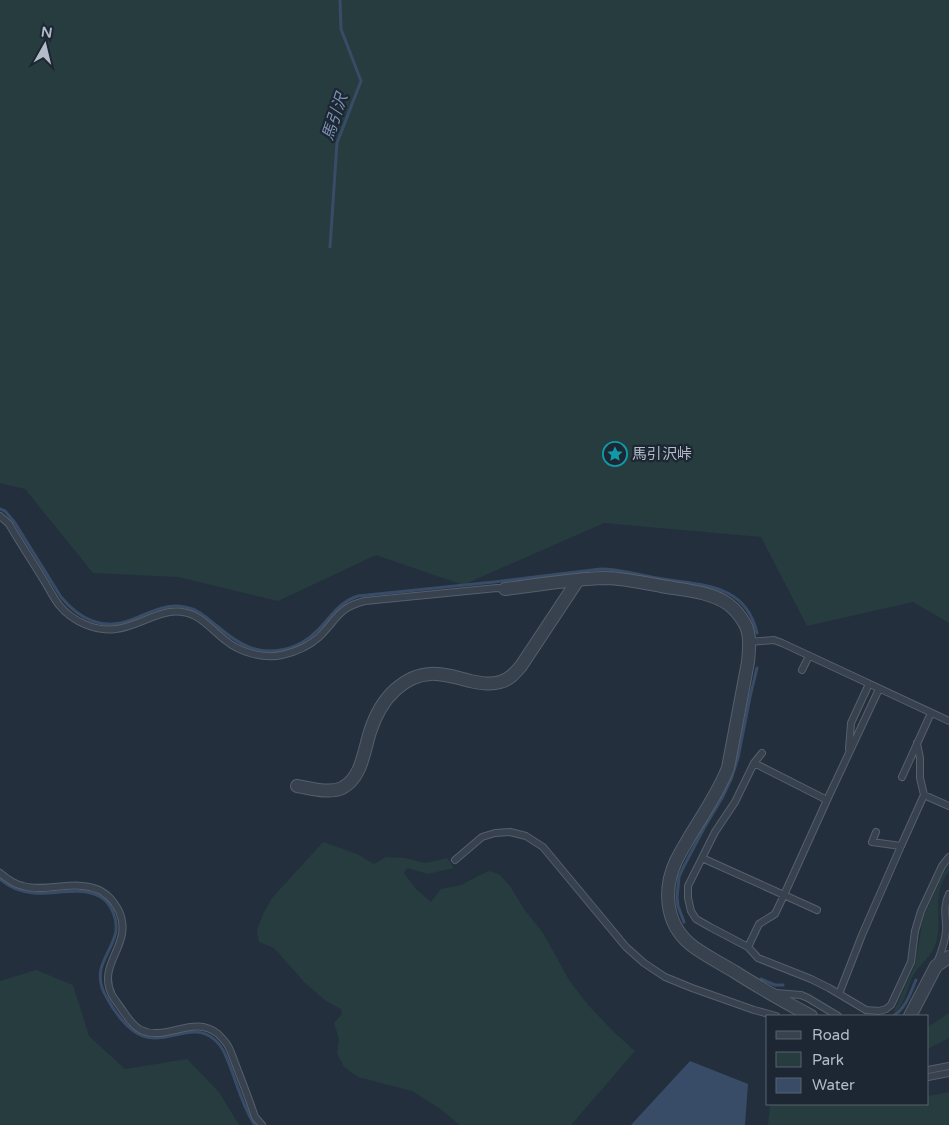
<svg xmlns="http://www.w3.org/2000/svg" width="949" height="1125" viewBox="0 0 949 1125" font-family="'Varela Round','Noto Sans JP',sans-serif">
	<rect width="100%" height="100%" fill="#242f3e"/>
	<path fill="#263c3f" d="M0 0H949V623L913 602 807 626 761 537 604 523 463 585 376 555 278 601 178 577 93 573 25 489 0 483Z
		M323 842 357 854 374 864 386 857 405 858 426 863 447 858 454 868 428 874 407 868 404 873 416 889 431 902 441 889 461 885 478 876 489 871 499 874 510 886 524 909 543 933 569 980 588 1005 616 1034 635 1051 571 1125H460L439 1108 412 1091 358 1077 344 1067 337 1053 339 1039 334 1023 342 1014 341 1009 326 1001 304 982 274 948 259 942 257 930 264 912 272 898Z
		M949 865V872C931 891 943 919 936 943 933 955 920 964 914 974 907 987 906 1002 896 1012L894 1011 915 965 922 924 925 914 944 872Z
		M36 970 73 985 89 1036 125 1069 187 1059 219 1092 239 1125H0V981Z
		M949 1013V1038L928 1049V1027Z
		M949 1092V1125H768L770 1104H928V1096Z"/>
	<path fill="#394c67" d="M690 1061 748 1084 745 1125H631Z"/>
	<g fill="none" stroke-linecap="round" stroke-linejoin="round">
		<path stroke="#394c67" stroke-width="3" d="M330 247 337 143 361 81 341 29 340 0
			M0 509 5 511 15 523 61 597C79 619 103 631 131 620 149 613 165 603 185 607 198 609 207 618 217 626 238 644 257 656 286 649 298 646 309 639 318 630 331 617 339 602 358 596L494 582 601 569C620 569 638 575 657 578 698 586 745 581 757 633
			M0 879C10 888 22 892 34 893 57 895 86 884 105 900 108 903 111 908 113 912 123 935 107 948 101 969 99 979 102 990 107 998 114 1011 128 1031 143 1036 167 1045 193 1020 215 1040 223 1047 226 1056 230 1066 237 1084 244 1110 255 1125
			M684 922 678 906 677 897 679 877 684 866 704 828 722 798 731 779 738 758 750 697 757 668
			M761 979 775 985H783
			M893 1016C906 1008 910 994 916 980"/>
		<defs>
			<path id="lane" d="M0 516 9 524C20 543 32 561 43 579 48 587 53 597 59 605 72 621 95 632 116 629 126 628 135 624 145 620 162 613 177 607 195 616 205 621 216 633 225 640 239 652 263 659 282 655 295 652 308 647 319 637 336 621 338 607 365 601L497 588 505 589
				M749 642 774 640 782 643 949 721
				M802 670 809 656
				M849 749 851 723 869 684
				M762 753 754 763 735 802 715 832 688 886V898L691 911 696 919 710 927 748 947 758 958 811 979 829 988 866 1010 879 1011 886 1009 891 1005 911 962 915 931 921 911 942 866 949 857
				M754 763 827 800 879 689
				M902 777 931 713
				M924 795 949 806
				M876 832 872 842 901 846 924 795 920 778V758L917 743
				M702 858 784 895 827 800
				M455 860 482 837 495 833 510 832 526 836 543 847 626 947 644 963 665 977 692 988 754 1010 776 1016
				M0 873C7 879 14 884 23 886 47 893 75 879 99 890 102 891 105 894 108 896 113 900 116 906 119 911 134 945 96 963 112 995 115 1000 119 1005 123 1011 127 1017 133 1026 141 1030 166 1042 194 1014 218 1034 221 1037 226 1042 228 1046 231 1051 233 1058 235 1063 242 1081 249 1099 255 1117L262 1125
				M748 947 759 924 775 914 784 895 817 910
				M937 963C941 953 945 943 946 931 947 917 942 909 949 894
				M775 993 801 995 808 998 838 1016
				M839 994 862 935 901 846
				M928 1070 949 1066
				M928 1077 949 1073"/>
			<path id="street" d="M505 589C538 585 571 579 604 578 623 578 643 583 661 586 683 590 709 591 728 604 735 609 741 617 745 624 751 635 749 650 748 662L728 768C715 801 692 829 676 861 663 889 665 923 690 944 702 954 722 964 735 972 760 988 785 1002 811 1016
				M297 786C310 788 329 794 342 788 362 778 364 750 370 732 375 716 383 701 395 690 420 667 441 673 470 681 480 683 490 685 500 682 509 680 515 673 521 666L578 580
				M910 1016 936 966 949 957"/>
		</defs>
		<use href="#lane" stroke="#565f6c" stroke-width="8"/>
		<use href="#street" stroke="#565f6c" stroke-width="14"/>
		<use href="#lane" stroke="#38414e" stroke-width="6"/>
		<use href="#street" stroke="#38414e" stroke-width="12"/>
	</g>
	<defs>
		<symbol id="sight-ring" viewBox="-11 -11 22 22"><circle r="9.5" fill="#1d2633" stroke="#0f9aa8" stroke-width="1.5"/><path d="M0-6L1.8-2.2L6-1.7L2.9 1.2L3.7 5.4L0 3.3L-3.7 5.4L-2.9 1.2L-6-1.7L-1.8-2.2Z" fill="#0f9aa8"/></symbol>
	</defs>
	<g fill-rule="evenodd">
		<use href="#sight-ring" x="601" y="440" width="28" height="28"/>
	</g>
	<g text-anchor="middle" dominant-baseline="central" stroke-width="4.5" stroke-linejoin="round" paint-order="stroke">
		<g font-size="15" fill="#b4bcc9" stroke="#1d2633" text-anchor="start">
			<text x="632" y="454">馬引沢峠</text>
		</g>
		<g font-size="16" font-style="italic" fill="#7c92b1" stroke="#1d2633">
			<text transform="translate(335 117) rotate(-71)">馬引沢</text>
		</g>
	</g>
	<rect x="766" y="1015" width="162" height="90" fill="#1d2633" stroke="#59626f"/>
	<rect x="776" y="1031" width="25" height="8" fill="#38414e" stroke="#59626f"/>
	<text x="812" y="1040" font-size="15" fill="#b4bcc9">Road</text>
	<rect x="776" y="1052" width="25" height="15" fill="#263c3f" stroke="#59626f"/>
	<text x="812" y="1065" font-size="15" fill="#b4bcc9">Park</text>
	<rect x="776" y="1078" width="25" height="15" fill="#394c67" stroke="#59626f"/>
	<text x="812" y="1090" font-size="15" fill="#b4bcc9">Water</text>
	<g transform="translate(45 45) rotate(8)" stroke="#1d2633" stroke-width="4" paint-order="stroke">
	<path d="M0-4L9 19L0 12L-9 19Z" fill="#b4bcc9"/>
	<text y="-8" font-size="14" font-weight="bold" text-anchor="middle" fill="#b4bcc9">N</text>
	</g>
</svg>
